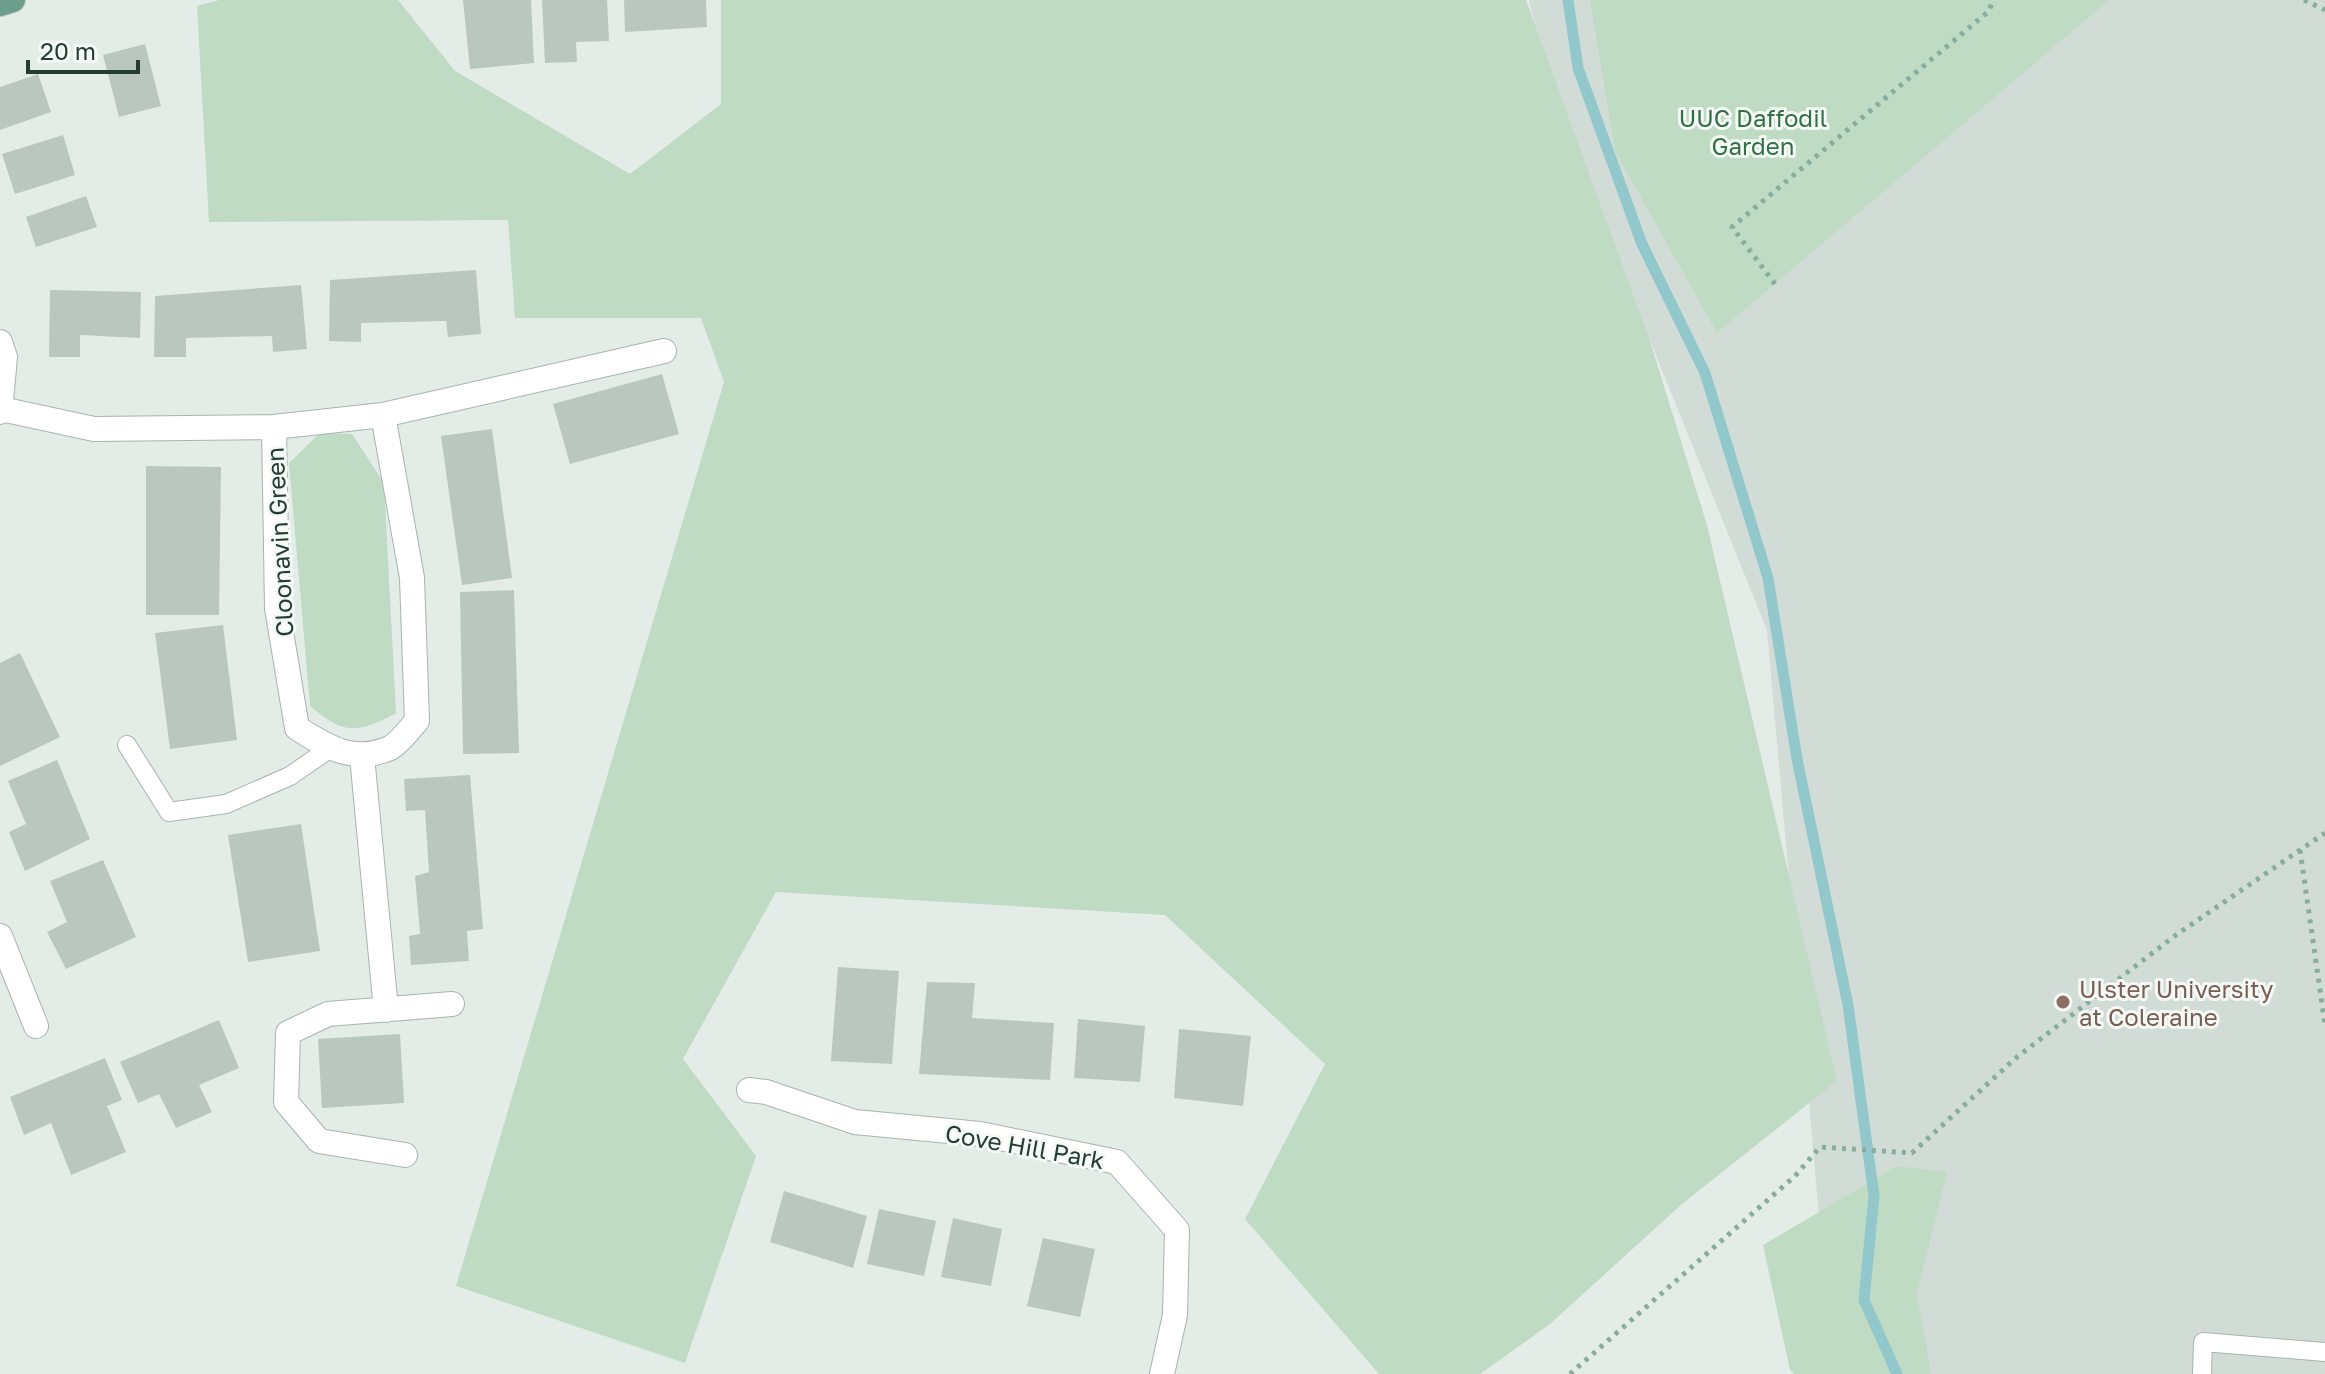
<svg xmlns="http://www.w3.org/2000/svg" width="2325" height="1374" viewBox="0 0 2325 1374" font-family="'Golos Text',sans-serif">
	<rect width="100%" height="100%" fill="#e4ece8"/>
	<path fill="#d2dcd7" d="M1529 0H2325V1374H1833L1767 630 1551 96Z"/>
	<path fill="#bfdbc4" d="M219 0H398L455 71 630 174 721 104V0H1526L1650 341 1707 525 1837 1081 1682 1204 1550 1324 1480 1374H1379L1245 1219 1325 1064 1165 915 776 892 683 1059 756 1156 685 1363 456 1286 724 382 701 318H515L508 220 209 222 197 6Z
		M1590 0H2109L1717 333 1615 151Z
		M320 433 352 434 384 483 396 713C357 734 344 735 310 706L289 463Z
		M1897 1166 1947 1172 1917 1294 1931 1374H1794L1790 1370 1763 1245Z"/>
	<g fill="none" stroke-linecap="round" stroke-linejoin="round">
		<path stroke="#92c8cc" stroke-width="11" d="M1568 0 1578 68 1642 244 1705 373 1768 578 1797 759 1848 1005 1874 1196 1864 1300 1897 1374"/>
	</g>
	<path fill="#bac7c1" d="M463 0H531L534 63 470 69Z
		M542 0H607L609 41 576 42 577 62 545 63Z
		M624 0H706L707 27 625 32Z
		M145 44 161 106 119 117 103 55Z
		M38 74 51 112 0 130V87Z
		M63 135 75 175 15 194 2 154Z
		M86 196 97 227 36 247 26 217Z
		M476 270 481 334 448 337 446 321 361 323V342L329 341 330 280Z
		M301 285 307 349 273 352 272 336 186 338V357H154L155 296Z
		M50 290 141 292 140 338 80 335V357H49Z
		M662 374 679 434 570 464 553 404Z
		M492 429 512 578 462 585 441 436Z
		M146 466 221 467 219 615H146Z
		M514 590 519 753 463 754 460 592Z
		M223 625 237 740 170 749 155 633Z
		M20 653 60 737 0 766V663Z
		M57 760 90 839 25 871 9 832 26 824 8 781Z
		M470 775 483 929 467 931 469 961 411 965 409 936 420 934 415 876 429 872 425 810 406 811 404 779Z
		M301 824 320 951 248 962 228 835Z
		M103 860 136 937 66 969 47 932 67 922 50 881Z
		M838 967 899 971 892 1064 831 1061Z
		M927 982 975 983 972 1018 1054 1023 1050 1080 919 1074Z
		M1078 1019 1145 1026 1140 1082 1074 1078Z
		M219 1020 239 1068 199 1085 212 1112 176 1128 159 1094 138 1103 120 1062Z
		M1179 1029 1251 1036 1243 1106 1174 1098Z
		M400 1034 404 1103 322 1108 318 1039Z
		M105 1058 122 1100 107 1106 126 1152 71 1175 51 1123 24 1135 10 1097Z
		M784 1191 867 1216 853 1268 770 1242Z
		M879 1209 936 1221 924 1276 867 1264Z
		M953 1218 1002 1229 991 1286 941 1277Z
		M1043 1238 1095 1249 1080 1317 1027 1306Z"/>
	<g fill="none" stroke-linecap="round" stroke-linejoin="round">
		<defs>
			<path id="service" d="M127 745 169 812 226 804 290 776 329 749
				M2202 1374 2203 1342 2325 1352"/>
			<path id="minor" d="M0 342 5 357 0 412
				M1 409 94 429 274 427 383 415 664 351
				M274 427 277 608 297 728C327 747 354 764 390 748 400 743 409 729 417 721L412 578 383 415
				M362 756 386 1010
				M0 936 36 1026
				M749 1090 766 1092 855 1122 980 1134 1117 1162 1177 1230 1175 1315 1162 1374
				M405 1155 319 1141 286 1102 288 1033 328 1014 452 1004"/>
			<path id="primary" d="M0 4 13 0"/>
		</defs>
		<use href="#service" stroke="#a7b4ae" stroke-width="20"/>
		<use href="#minor" stroke="#a7b4ae" stroke-width="26"/>
		<use href="#primary" stroke="#c2c8c6" stroke-width="26"/>
		<path stroke="#88ad9e" stroke-width="5" stroke-dasharray="4 6" stroke-linecap="butt" d="M2304 0 2325 10
			M1775 284 1732 227 1989 11 1993 0
			M2300 850 2325 1025
			M1570 1374 1795 1176 1820 1147 1912 1153 2017 1057 2176 935 2325 833"/>
		<use href="#service" stroke="#fff" stroke-width="18"/>
		<use href="#minor" stroke="#fff" stroke-width="24"/>
		<use href="#primary" stroke="#6d9d8d" stroke-width="24"/>
	</g>
	<circle fill="#8d6e63" stroke="#f4f9f6" stroke-width="3" cx="2063" cy="1002" r="8"/>
	<g text-anchor="middle" dominant-baseline="central" stroke-width="6" stroke-linejoin="round" paint-order="stroke">
		<g font-size="24" fill="#336f45" stroke="#f4f9f6">
			<text x="1753" y="117">UUC Daffodil<tspan x="1753" dy="28">Garden</tspan></text>
		</g>
		<g font-size="24" fill="#253c34" stroke="#f4f9f6">
			<text transform="translate(279 542) rotate(-93)">Cloonavin Green</text>
			<text transform="translate(1025 1146) rotate(10)">Cove Hill Park</text>
		</g>
		<g font-size="24" fill="#785e54" stroke="#f4f9f6" text-anchor="start">
			<text x="2079" y="988">Ulster University<tspan x="2079" dy="28">at Coleraine</tspan></text>
		</g>
	</g>
	<path d="M28 60v12h110v-12" fill="none" stroke="#253c34" stroke-width="4"/>
	<text x="40" y="60" font-size="24" fill="#253c34" stroke="#f4f9f6" stroke-width="6" paint-order="stroke">20 m</text>
</svg>
